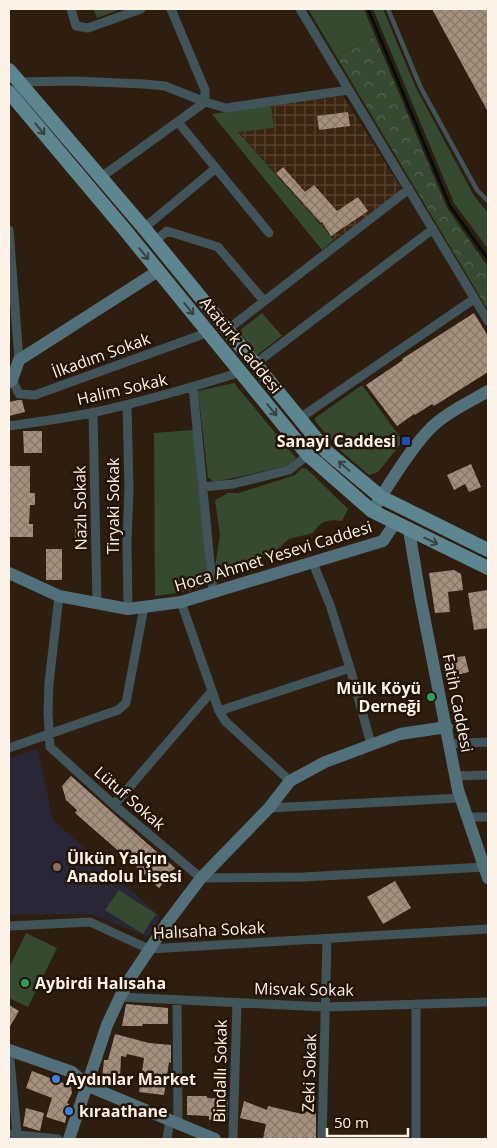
<svg xmlns="http://www.w3.org/2000/svg" width="497" height="1148" viewBox="0 0 497 1148" font-family="'Open Sans',sans-serif">
	<defs>
		<pattern id="industrial-grid" width="8" height="8" patternUnits="userSpaceOnUse" patternTransform="scale(1.25)"><rect width="8" height="8" fill="#3b2511"/><path d="M0 4h8M4 0v8" fill="none" stroke="#584534"/></pattern>
		<pattern id="park-crowns" width="20" height="18" patternUnits="userSpaceOnUse" patternTransform="scale(1.25)"><rect width="20" height="18" fill="#354a31"/><path d="M2 6a3 3 0 1 1 6 0M12 15a3 3 0 1 1 6 0" fill="none" stroke="#53654f"/></pattern>
		<pattern id="building-cross-hatch" width="8" height="8" patternUnits="userSpaceOnUse" patternTransform="scale(1.25)"><rect width="8" height="8" fill="#a5907e"/><path d="M0 0l8 8M0 8l8-8" fill="none" stroke="#86776a"/></pattern>
	</defs>
	<rect width="100%" height="100%" fill="#2e1e0f"/>
	<path fill="url(#industrial-grid)" d="M343 96 403 191 334 240 238 131 274 128 271 105Z"/>
	<path fill="#292637" d="M38 749 53 820 160 916 148 937 91 914 9 915V758Z"/>
	<path fill="#354a31" d="M93 9H121L97 18Z
		M308 9H364L375 36 336 56Z
		M373 9H383L415 86 474 196 488 213V249L454 203Z
		M271 105 274 128 238 132 334 240 322 250 212 114Z
		M262 313 282 336 257 355 239 331Z
		M234 383 296 458 288 466 214 482 208 477 198 391Z
		M362 385 403 441 378 472 369 475 342 452 315 421V418Z
		M193 430 208 584 184 592 155 596 154 433Z
		M302 468 307 469 348 509 342 521C328 519 321 521 313 533L289 539 272 554 252 560 223 573 215 566 220 535 215 500 228 493H239L295 475Z
		M119 890 156 914 143 934 105 910Z
		M26 933 57 948 28 1007 9 998V968Z"/>
	<path fill="url(#park-crowns)" d="M375 36 447 208 488 267V310L336 56Z"/>
	<g fill="none" stroke-linecap="round" stroke-linejoin="round">
		<path stroke="#000e13" stroke-width="3" d="M368 9 450 206 488 259"/>
	</g>
	<path fill="url(#building-cross-hatch)" d="M432 9H488V112Z
		M348 112 350 126 319 130 317 116Z
		M283 167 305 192 314 185 337 211 358 197 368 211 331 236 322 222 321 223 276 173Z
		M474 313 488 336V372L434 406 432 404 415 415 414 414 397 426 366 385 403 360 402 359Z
		M18 400H22L25 412 9 416V402Z
		M23 431H42V453H24Z
		M471 464 481 487 469 492 465 484 454 490 447 475Z
		M9 466H30V493H35V505H30L29 524H33V537H9Z
		M75 528H87V543H75Z
		M46 549H62V580H46Z
		M454 570 461 574 463 590 448 592 450 612 435 613 429 573Z
		M488 590V628L474 630 468 593Z
		M465 656 469 672 448 677 445 659Z
		M71 776 175 868 159 888 134 865 137 862 124 851 122 854 75 813 77 810 66 800 62 786Z
		M395 881 411 908 383 924 367 897Z
		M126 1004 168 1008V1024H143L142 1026H122Z
		M9 1005 19 1011 9 1028Z
		M115 1034 149 1043 171 1045V1063L169 1062 164 1095 139 1092 144 1058 127 1054 126 1057 121 1056 120 1079 102 1078 104 1060H108Z
		M32 1071 71 1086 72 1093 67 1103 69 1104 65 1123 46 1117 52 1098 26 1088Z
		M187 1096H207V1098L228 1099 227 1121 209 1120V1116L187 1115Z
		M244 1101 267 1110 268 1106 302 1114V1111L316 1113V1139H263L266 1124 240 1118Z
		M26 1108 44 1113 40 1131 23 1126Z"/>
	<g fill="none" stroke-linecap="round" stroke-linejoin="round">
		<path stroke="#415459" stroke-width="4.5" d="M388 9 421 88 477 190 488 201"/>
		<path stroke="#415459" stroke-width="9" d="M71 9 76 26 88 28 141 9
			M171 9 205 90V102
			M300 9 488 321
			M18 82 73 81 144 84 165 86 205 102 226 108 349 90
			M178 122 269 233
			M100 178 205 102
			M144 228 216 168
			M9 230 19 360
			M154 242 167 231 218 247 264 301
			M227 330 409 189
			M255 364 433 229
			M12 380 19 394 35 395 201 335 206 330
			M193 387 213 593
			M127 405 129 489 127 542 128 609
			M93 412 97 603
			M300 418 474 299
			M9 426C38 422 67 418 96 412 145 401 193 387 241 372
			M203 487 233 484 289 470 308 455
			M59 596 49 683 48 712 50 747 114 805 201 878 304 877 485 867
			M181 602 219 711 225 721 290 781
			M350 668 371 744
			M219 711 350 668 330 605 313 563
			M450 744 488 742
			M9 748 118 710 126 703 144 607
			M455 776 488 775
			M114 805 212 691
			M269 808 461 798
			M468 817H488
			M9 926 90 922 149 949 488 929
			M120 997 326 1007 488 1002
			M177 1000 178 1124
			M416 1004V1139
			M9 1050 17 1134
			M9 1134 58 1139
			M167 1139 170 1120
			M233 1139 237 1003
			M322 1139 327 939"/>
		<path stroke="#527079" stroke-width="12" d="M9 382 12 380 19 360 158 271
			M372 511C389 485 406 455 427 432 443 414 468 403 488 391
			M409 530 420 596 458 790 488 878
			M9 573 59 596 128 609 181 602 383 541 395 523
			M9 1050 72 1072 88 1086 215 1139
			M69 1139 107 1025 120 997 131 977 167 923 201 878 269 808 290 781 325 762 400 734 447 727"/>
		<path stroke="#5e8691" stroke-width="14" d="M9 70 144 228 327 452 381 497 488 550
			M9 92 125 230 308 455 372 511 488 568"/>
	</g>
	<defs><path id="oneway-shaft" d="M-6 0H5M1.5-3L5.5 0L1.5 3" fill="none" stroke-width="1.6" stroke-linecap="round" stroke-linejoin="round" transform="scale(1.25)"/></defs>
	<g stroke="#3b423e">
		<use href="#oneway-shaft" transform="translate(40 129) rotate(50)"/>
		<use href="#oneway-shaft" transform="translate(144 254) rotate(51)"/>
		<use href="#oneway-shaft" transform="translate(189 309) rotate(51)"/>
		<use href="#oneway-shaft" transform="translate(272 410) rotate(51)"/>
		<use href="#oneway-shaft" transform="translate(344 466) rotate(-139)"/>
		<use href="#oneway-shaft" transform="translate(431 541) rotate(26)"/>
	</g>
	<rect fill="#1a4fb4" stroke="#241406" stroke-width="2" x="401" y="436" width="10" height="10" rx="2.5"/>
	<g fill="#2e9e5b" stroke="#241406" stroke-width="2">
		<circle cx="431" cy="697" r="5"/>
		<circle cx="25" cy="983" r="5"/>
	</g>
	<circle fill="#8d6e63" stroke="#241406" stroke-width="2" cx="57" cy="867" r="5"/>
	<g fill="#3f7fe0" stroke="#241406" stroke-width="2">
		<circle cx="56" cy="1079" r="5"/>
		<circle cx="69" cy="1111" r="5"/>
	</g>
	<g text-anchor="middle" dominant-baseline="central" stroke-width="5" stroke-linejoin="round" paint-order="stroke">
		<g font-size="16" fill="#fef3e9" stroke="#241406">
			<text transform="translate(241 345) rotate(51)">Atatürk Caddesi</text>
			<text transform="translate(101 355) rotate(-20)">İlkadım Sokak</text>
			<text transform="translate(122 389) rotate(-13)">Halim Sokak</text>
			<text transform="translate(113 506) rotate(-90)">Tiryaki Sokak</text>
			<text transform="translate(80 508) rotate(-91)">Nazlı Sokak</text>
			<text transform="translate(273 556) rotate(-17)">Hoca Ahmet Yesevi Caddesi</text>
			<text transform="translate(458 703) rotate(79)">Fatih Caddesi</text>
			<text transform="translate(130 798) rotate(41)">Lütuf Sokak</text>
			<text transform="translate(209 930) rotate(-3)">Halısaha Sokak</text>
			<text transform="translate(304 989) rotate(1)">Misvak Sokak</text>
			<text transform="translate(220 1071) rotate(-89)">Bindallı Sokak</text>
			<text transform="translate(309 1073) rotate(-88)">Zeki Sokak</text>
		</g>
		<g font-size="16" font-weight="bold" fill="#fef3e9" stroke="#241406" text-anchor="start">
			<text x="396" y="441" text-anchor="end">Sanayi Caddesi</text>
			<text x="421" y="688" text-anchor="end">Mülk Köyü<tspan x="421" dy="18">Derneği</tspan></text>
			<text x="67" y="858">Ülkün Yalçın<tspan x="67" dy="18">Anadolu Lisesi</tspan></text>
			<text x="35" y="983">Aybirdi Halısaha</text>
			<text x="66" y="1079">Aydınlar Market</text>
			<text x="79" y="1111">kıraathane</text>
		</g>
	</g>
	<rect width="497" height="1148" fill="none" stroke="#fef3e9" stroke-width="20"/>
	<path d="M327 1128v8h81v-8" fill="none" stroke="#fef3e9" stroke-width="2.5"/>
	<text x="334" y="1128" font-size="15" fill="#fef3e9" stroke="#241406" stroke-width="4" paint-order="stroke">50 m</text>
</svg>
